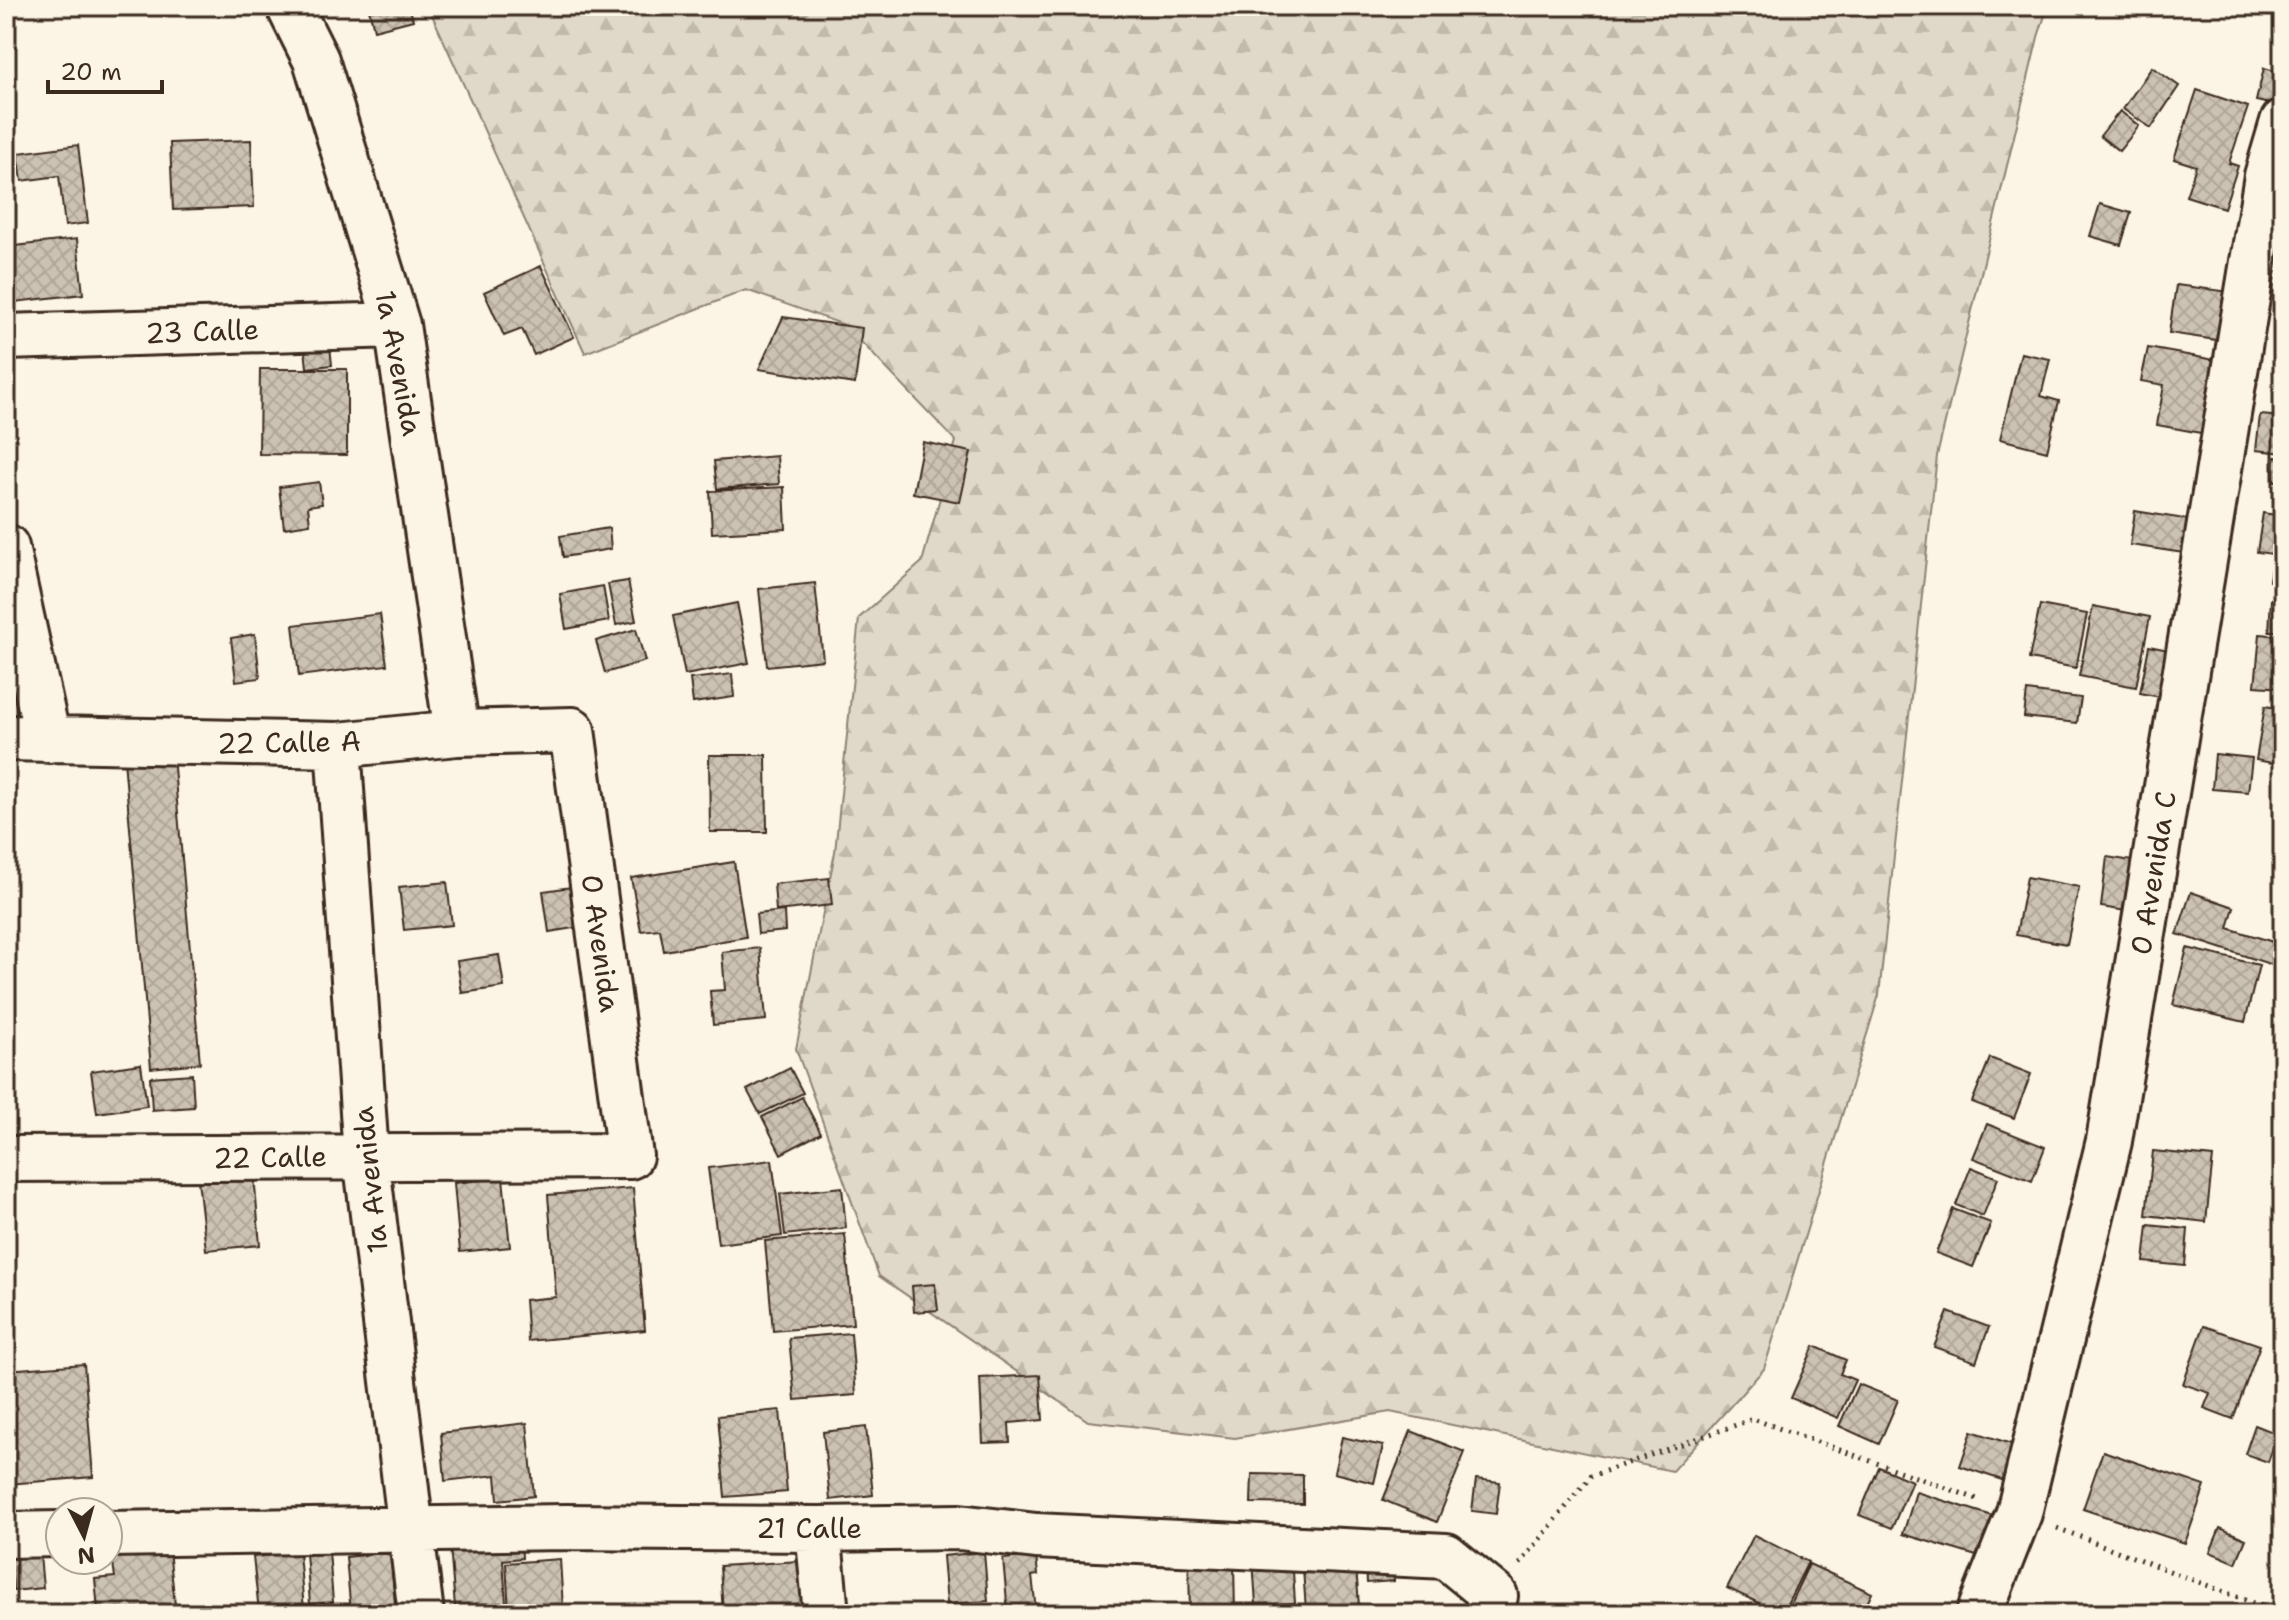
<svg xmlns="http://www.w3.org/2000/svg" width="2289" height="1620" viewBox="0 0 2289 1620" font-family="'Shantell Sans',sans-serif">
	<defs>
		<pattern id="forest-firs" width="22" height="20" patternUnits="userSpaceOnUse" patternTransform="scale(2)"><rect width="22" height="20" fill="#e0d8c8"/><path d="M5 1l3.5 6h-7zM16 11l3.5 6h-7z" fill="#c1baab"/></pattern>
		<pattern id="building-cross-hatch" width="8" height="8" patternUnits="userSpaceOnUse" patternTransform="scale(2)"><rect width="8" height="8" fill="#ccc2b3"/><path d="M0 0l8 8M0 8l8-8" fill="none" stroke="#b0a79a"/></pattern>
	</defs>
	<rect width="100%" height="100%" fill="#fcf5e5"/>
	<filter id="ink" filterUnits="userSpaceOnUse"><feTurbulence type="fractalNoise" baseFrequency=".0125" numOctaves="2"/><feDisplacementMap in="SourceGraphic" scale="16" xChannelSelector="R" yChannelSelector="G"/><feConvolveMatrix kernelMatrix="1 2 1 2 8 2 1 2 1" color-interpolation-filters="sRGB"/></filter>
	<g filter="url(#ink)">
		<path fill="url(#forest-firs)" stroke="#8e8173" stroke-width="2" d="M428 6H2048L2038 37 1937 456 1879 995 1764 1369 1672 1471 1390 1412 1235 1438 1088 1421 879 1276 796 1049 835 852 859 618 922 562 956 441 845 325 746 290 585 353Z"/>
		<path fill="url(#building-cross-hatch)" stroke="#3b2a1e" stroke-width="2" d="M381 6H409L413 20 374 30 369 9Z
			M2152 67 2179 86 2151 128 2123 109Z
			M2264 68 2283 73 2280 106 2256 101Z
			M2197 90 2248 107 2229 163 2238 166 2224 208 2186 196 2196 166 2174 159Z
			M2120 111 2139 126 2119 151 2100 136Z
			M251 140 254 207 173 210 170 143Z
			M78 145 88 223 65 226 59 176 22 181 18 153Z
			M2100 204 2131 213 2121 245 2090 236Z
			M77 239 83 294 6 303V247Z
			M541 266 574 337 534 355 522 329 504 336 484 292Z
			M2176 285 2231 292 2223 341 2169 333Z
			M783 317 862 328 855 384 759 369Z
			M330 346 332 365 307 368 305 349Z
			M2148 348 2215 360 2201 433 2157 425 2164 385 2141 381Z
			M2021 353 2050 359 2041 396 2059 401 2047 451 2000 439Z
			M260 369H347V455L259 454Z
			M2260 415 2283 417V453L2256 450Z
			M923 442 971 452 960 502 913 493Z
			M777 456 779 484 717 489 714 461Z
			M2275 457 2283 458V481H2274Z
			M319 482 322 504 308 506 310 524 284 528 279 487Z
			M784 487 786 529 712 533 710 491Z
			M2135 511 2197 521 2191 554 2130 545Z
			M2263 513 2283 516V583L2269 581 2273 554 2257 552Z
			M609 528 611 549 563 557 560 536Z
			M628 581 636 621 616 625 608 584Z
			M815 583 823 660 767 666 759 589Z
			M603 586 609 621 566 629 560 594Z
			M2271 599H2283V631H2269Z
			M737 603 749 663 685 675 673 616Z
			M2040 605 2087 614 2076 668 2029 659Z
			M2093 606 2150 617 2136 687 2079 676Z
			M380 614 387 665 299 676 293 625Z
			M636 629 645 661 605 673 596 641Z
			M255 634 260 678 236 681 231 638Z
			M2260 634 2283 636V688L2255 686Z
			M2149 646 2178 652 2169 699 2140 693Z
			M732 674 734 697 693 703 690 679Z
			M2027 691 2081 698 2077 723 2024 717Z
			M2265 706 2283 709V765L2256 760Z
			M2215 754 2252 758 2248 792 2212 789Z
			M709 755H766L767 832H710Z
			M173 756 200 1063 151 1068 124 760Z
			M2107 857 2139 862 2133 912 2101 907Z
			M734 862 746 937 664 951 660 929 641 931 631 878Z
			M2027 877 2079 887 2067 944 2016 935Z
			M829 878 832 905 776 911 774 884Z
			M447 882 452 925 404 930 399 887Z
			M586 885 592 925 549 932 543 891Z
			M2191 892 2234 907 2228 928 2283 945 2279 967 2177 934Z
			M784 911 785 931 758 934 756 914Z
			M760 948 766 1020 713 1025 710 991 725 990 722 952Z
			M2187 948 2259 965 2245 1022 2173 1005Z
			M499 955 504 987 462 993 457 961Z
			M1990 1058 2031 1074 2014 1118 1972 1102Z
			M141 1064 147 1106 97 1113 91 1071Z
			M790 1068 803 1093 760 1114 747 1090Z
			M192 1074 194 1107 152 1110 150 1077Z
			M802 1097 821 1133 781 1154 762 1117Z
			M1987 1124 2045 1147 2032 1181 1973 1158Z
			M2153 1151 2213 1157 2206 1222 2146 1215Z
			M772 1160 782 1236 718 1244 708 1168Z
			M1971 1167 1998 1178 1983 1216 1956 1205Z
			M254 1175 260 1245 206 1250 198 1180Z
			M503 1178 510 1247 460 1252 454 1183Z
			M842 1187 846 1228 785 1235 780 1194Z
			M633 1188 645 1330 528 1341 525 1300 556 1297 548 1195Z
			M1953 1209 1991 1223 1973 1267 1936 1253Z
			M2148 1225 2188 1229 2185 1266 2144 1262Z
			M845 1234 853 1324 773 1331 765 1241Z
			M935 1284 938 1310 914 1312 912 1286Z
			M1948 1312 1989 1327 1976 1362 1934 1347Z
			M2204 1326 2260 1345 2233 1419 2204 1408 2210 1393 2183 1384Z
			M851 1333 856 1395 795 1400 789 1338Z
			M1814 1346 1846 1360 1840 1374 1855 1380 1838 1418 1791 1398Z
			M84 1364 93 1477 8 1484 6 1370Z
			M1040 1375 1043 1420 1009 1423 1010 1442 983 1443 980 1378Z
			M1858 1384 1898 1400 1879 1444 1839 1426Z
			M780 1410 787 1492 725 1497 718 1416Z
			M527 1423 534 1496 498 1500 496 1475 445 1481 441 1433Z
			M2255 1425 2278 1434 2268 1462 2245 1454Z
			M866 1427 873 1495 830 1500 823 1432Z
			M1411 1431 1465 1452 1437 1522 1383 1500Z
			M1972 1431 2020 1447 2008 1482 1960 1466Z
			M1342 1437 1383 1446 1374 1483 1334 1473Z
			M2283 1438V1469L2273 1466Z
			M2103 1451 2205 1486 2185 1543 2083 1509Z
			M1879 1467 1912 1481 1892 1528 1859 1515Z
			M1252 1474 1303 1475V1504L1251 1503Z
			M1476 1479 1500 1482 1496 1514 1472 1511Z
			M1916 1492 1996 1517 1983 1558 1903 1534Z
			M2220 1528 2246 1539 2236 1563 2210 1552Z
			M1754 1535 1808 1562 1782 1614 1727 1588Z
			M521 1539 522 1558 503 1560 506 1603 455 1607 450 1546Z
			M169 1550 176 1614H120L119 1608 98 1610 95 1579 115 1577 112 1556Z
			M329 1551 333 1602 310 1604 306 1553Z
			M390 1552 396 1614H351L346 1557Z
			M984 1552 988 1601 947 1604 943 1556Z
			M299 1553 304 1609 259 1612 253 1557Z
			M40 1555 43 1588 13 1591 11 1557Z
			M1036 1556 1038 1575 1032 1576 1036 1610 1008 1612 1003 1559Z
			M1292 1556 1295 1603 1256 1605 1253 1559Z
			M560 1559 563 1608 509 1612 506 1563Z
			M799 1561 802 1612 723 1614 720 1566Z
			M1234 1562 1235 1614H1190L1189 1563Z
			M1392 1562 1394 1581 1367 1583 1366 1564Z
			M1809 1564 1872 1593 1862 1614H1785Z
			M1356 1566 1359 1606 1306 1610 1303 1569Z
			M506 1606 507 1613 517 1614H458V1610Z
			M1001 1609 1002 1614H951Z"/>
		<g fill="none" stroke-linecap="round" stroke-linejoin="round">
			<defs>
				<path id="street" d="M289 6 316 60 397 325 457 733
					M6 337 397 325
					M6 547 48 740
					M6 738 338 745 457 733 572 730 630 1156 6 1159
					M338 745 366 1156 421 1614
					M818 1529 826 1614
					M108 1534 565 1527 818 1529 959 1527 1036 1536 1446 1556 1495 1596 1486 1614
					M6 1535 60 1534
					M1979 1614 2019 1513 2109 1141 2267 176 2283 122"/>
			</defs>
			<use href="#street" stroke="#3b2a1e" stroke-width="50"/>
			<path stroke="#3b2a1e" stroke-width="5" stroke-dasharray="2 6" stroke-linecap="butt" d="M2057 1528 2282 1614
				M1520 1564 1591 1476 1753 1419 1980 1500"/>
			<use href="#street" stroke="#fcf5e5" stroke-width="44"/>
		</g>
	</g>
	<g text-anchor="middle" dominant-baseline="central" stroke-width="7" stroke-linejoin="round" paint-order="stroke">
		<g font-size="28" fill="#3b2a1e" stroke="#fcf5e5">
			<text transform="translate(202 331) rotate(-2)">23 Calle</text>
			<text transform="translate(399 363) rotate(79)">1a Avenida</text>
			<text transform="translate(289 742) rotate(-1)">22 Calle A</text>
			<text transform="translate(2153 873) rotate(-81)">0 Avenida C</text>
			<text transform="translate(601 943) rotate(82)">0 Avenida</text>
			<text transform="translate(270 1157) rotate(-1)">22 Calle</text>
			<text transform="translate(370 1180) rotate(-96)">1a Avenida</text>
			<text x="809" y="1528">21 Calle</text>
		</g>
	</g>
	<rect width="2289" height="1620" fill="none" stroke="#fcf5e5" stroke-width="32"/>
	<rect x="16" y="16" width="2257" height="1588" fill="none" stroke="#3b2a1e" stroke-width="3" filter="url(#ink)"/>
	<g transform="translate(84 1536) rotate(174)"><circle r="38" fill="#fcf5e5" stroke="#afa495" stroke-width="2"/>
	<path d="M0-6L14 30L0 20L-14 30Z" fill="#3b2a1e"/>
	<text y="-12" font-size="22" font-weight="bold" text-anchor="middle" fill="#3b2a1e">N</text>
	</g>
	<path d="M48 80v12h114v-12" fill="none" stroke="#3b2a1e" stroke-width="4"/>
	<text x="60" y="80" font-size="24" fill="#3b2a1e" stroke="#fcf5e5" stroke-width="6" paint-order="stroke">20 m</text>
</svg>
